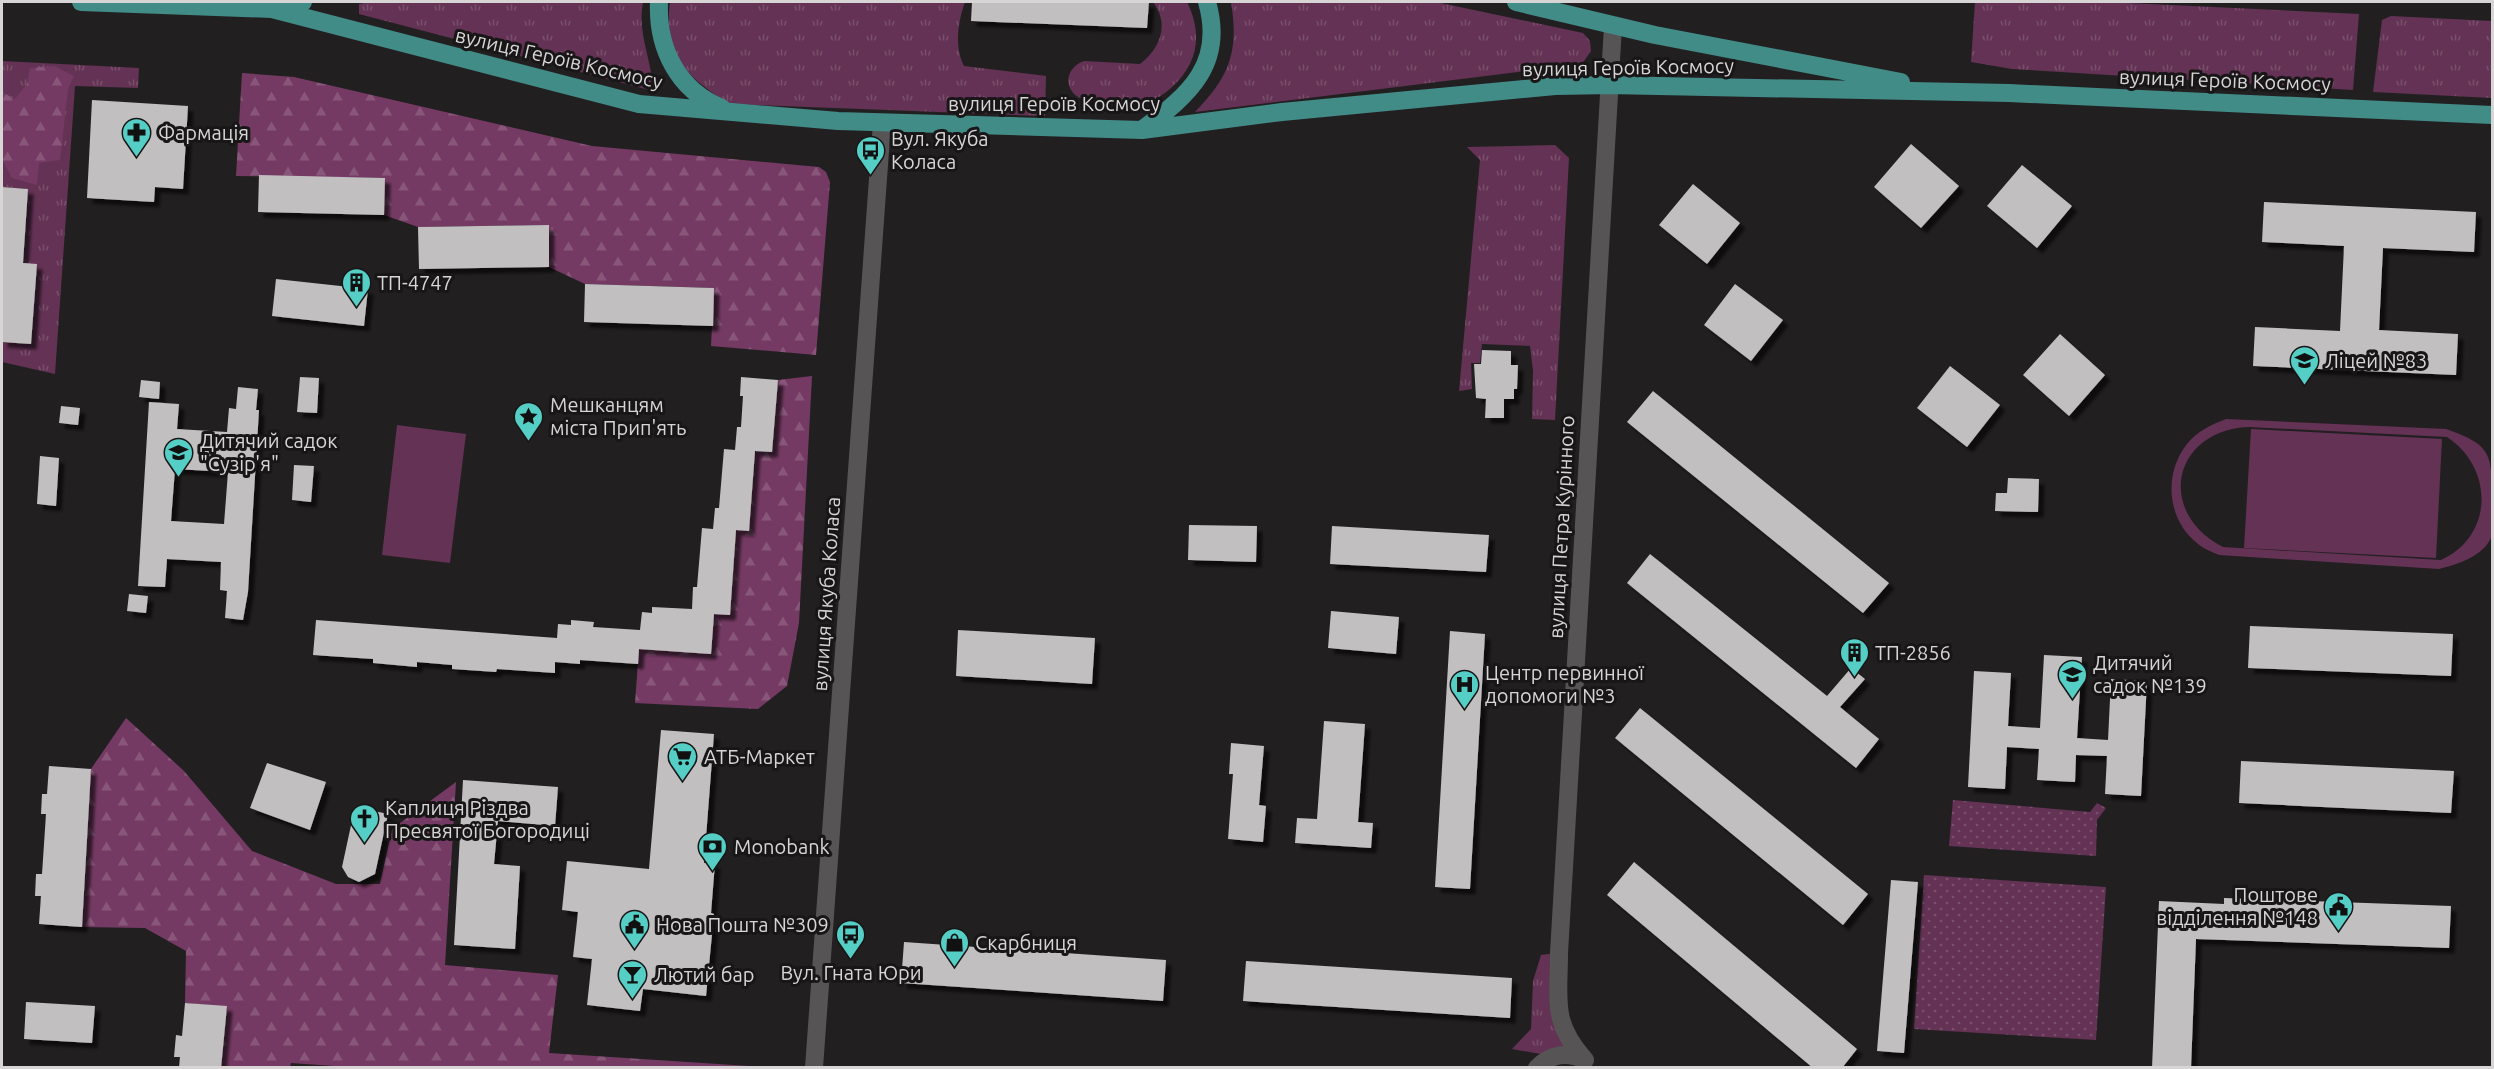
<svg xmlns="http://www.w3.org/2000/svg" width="2494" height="1069" viewBox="0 0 2494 1069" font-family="Ubuntu,sans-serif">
	<defs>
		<pattern id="grass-tufts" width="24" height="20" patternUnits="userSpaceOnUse" patternTransform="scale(1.5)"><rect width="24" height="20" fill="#633254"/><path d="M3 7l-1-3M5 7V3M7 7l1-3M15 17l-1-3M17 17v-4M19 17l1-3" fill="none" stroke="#794f6c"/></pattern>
		<pattern id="forest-firs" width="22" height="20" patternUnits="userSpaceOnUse" patternTransform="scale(1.5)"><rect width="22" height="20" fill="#753a63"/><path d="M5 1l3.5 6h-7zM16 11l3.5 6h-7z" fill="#885679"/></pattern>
		<pattern id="park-dots" width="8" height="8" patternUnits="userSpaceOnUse" patternTransform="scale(1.5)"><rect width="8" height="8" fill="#633254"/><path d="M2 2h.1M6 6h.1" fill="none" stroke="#794f6c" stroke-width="1.8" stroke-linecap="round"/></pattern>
		<filter id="shadow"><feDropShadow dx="5.5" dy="5.5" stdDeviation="1.5" flood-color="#0009"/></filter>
	</defs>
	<rect width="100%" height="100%" fill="#221f21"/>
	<path fill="url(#grass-tufts)" d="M369 2H643C637 35 652 58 653 91L359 14V4Z
		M670 2H965C958 22 954 46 964 66L1046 76 1045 116 730 104C687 78 663 55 670 2Z
		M1153 2H1187C1203 34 1198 64 1171 88 1165 93 1155 101 1147 102 1128 106 1102 100 1082 99 1063 91 1064 68 1084 61L1140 64C1160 49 1170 24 1153 2Z
		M1231 2H1436L1583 33 1590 41 1591 51 1582 64 1195 112C1230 76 1239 51 1231 2Z
		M1975 2H2107L2359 14 2353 90 2012 69 1971 62Z
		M2391 16 2492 21V98L2373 92 2382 20Z
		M2 61 139 68 138 88 75 86 55 374 2 362V342L31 344 37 265 23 263 28 189 2 187Z
		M1555 145 1569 158 1555 420 1532 419 1533 371 1530 346 1482 344 1480 363H1471L1472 389 1459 391 1480 160 1467 147Z
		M1556 953 1575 1053 1546 1055 1512 1049 1531 1029 1533 981 1541 955Z"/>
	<path fill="url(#forest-firs)" d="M54 66 74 76 68 89 60 160 39 163 37 185 12 178 2 159V89L5 94 15 99 27 84 30 68Z
		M242 73 294 77 592 146 819 167 826 172 830 182 816 355 711 346 714 288 585 284 549 267 548 225 418 227 384 215 385 178 236 176Z
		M812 376 799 623 787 686 758 709 635 703 639 649 714 614H730L736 530 749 531 755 451 772 452 778 380Z
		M126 718 184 771 252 851 336 884H380L392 829 456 782 445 965 558 975 549 1053 765 1067 363 1068 291 1063 290 1067H221L227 1007 185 1003 186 951 145 928 82 927 91 769Z"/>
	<path fill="url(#park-dots)" d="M1953 800 2090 812 2097 803 2106 808 2097 820 2096 856 1949 846Z
		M1924 875 2106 887 2096 1040 1914 1029Z"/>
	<path fill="#633254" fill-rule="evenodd" d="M2226 419 2446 429C2492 445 2492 454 2492 500 2492 510 2494 528 2492 536 2483 557 2458 564 2439 569L2219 555C2212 552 2204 549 2198 544 2167 520 2163 474 2187 444 2197 431 2211 425 2226 419ZM2249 427 2447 437C2494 468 2494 536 2441 560L2223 547C2155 512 2173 430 2249 427Z
		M397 425 466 434 450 563 382 555Z
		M2251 429 2442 439 2436 558 2244 548Z"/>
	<path fill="#c2bfc1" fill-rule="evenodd" filter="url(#shadow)" d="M972 2H1149L1147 28 971 21Z
		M92 100 188 106 183 189 155 187 154 202 87 198Z
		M1911 144 1959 186 1921 228 1874 187Z
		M2022 165 2072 206 2037 248 1987 206Z
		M259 175 385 178 384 215 258 212Z
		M1693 184 1740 223 1707 264 1659 225Z
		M2 187 28 189 23 263 37 264 31 344 2 342Z
		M2264 202 2476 212 2474 252 2383 248 2379 330 2458 334 2456 375 2253 366 2255 327 2340 331 2344 246 2262 242Z
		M549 225V267L419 269 418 227Z
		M276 279 368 289 364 326 272 316Z
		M585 284 714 288 713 326 584 322Z
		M1735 284 1783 320 1751 361 1704 325Z
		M2060 334 2105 375 2069 416 2023 375Z
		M1482 350 1511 351V365H1518L1517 389H1514V399H1504V418H1485L1486 399 1476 398 1474 364H1481Z
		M1950 366 2000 405 1967 447 1917 408Z
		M300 377 319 378 317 413 297 412Z
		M741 377 778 380 772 452 755 451 749 531 736 530 730 615 714 614 711 654 639 649 638 664 580 660V664L555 662V673L497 669 496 672 452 669V665L417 662V667L373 663V659L313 655 316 620 557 638 558 624 571 625V620L594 622 593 627 640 630 642 612 652 613V607L692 609 693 587H697L702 528 713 529 715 508H719L724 449 735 450 737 427H741L743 396H740Z
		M141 380 160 382 159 399 139 397Z
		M238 387 258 389 256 410H259L248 592 243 620 225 618 227 591 220 590 221 562 167 559 165 587 138 586 149 402 179 404 177 429 227 432 229 408 236 409ZM175 469 228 472 224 524 171 521Z
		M1653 391 1889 583 1863 613 1627 422Z
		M61 406 80 408 78 425 59 423Z
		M40 456 59 458 56 506 37 504Z
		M294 465 314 466 311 502 292 500Z
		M2008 478 2039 479 2038 512 1995 511 1996 493H2007Z
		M1189 525 1257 526 1256 562 1188 560Z
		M1332 526 1489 535 1486 572 1330 564Z
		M1650 554 1827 696 1851 668 1865 679 1840 707 1879 739 1856 768 1627 583Z
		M129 594 148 596 146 613 127 611Z
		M1331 611 1399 617 1396 654 1328 648Z
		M2250 626 2453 634 2451 676 2248 668Z
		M958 630 1095 638 1092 684 956 676Z
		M1450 631 1485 634 1470 889 1435 887Z
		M2044 655 2082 657 2077 738 2108 740 2111 679 2147 681 2141 796 2105 794 2107 756 2076 755 2075 782 2037 780 2039 749 2007 747 2005 789 1968 787 1974 671 2011 673 2008 726 2040 728Z
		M1640 708 1868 894 1843 925 1615 738Z
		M1324 721 1365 724 1358 822 1373 823 1371 848 1295 843 1297 818 1317 819Z
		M661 730 714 734 704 863H715L711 913 714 914 706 996 643 989 640 1011 587 1005 592 959 573 957 578 912 562 910 567 861 649 869Z
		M1231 743 1264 746 1259 805 1266 806 1263 842 1228 839 1233 774H1229Z
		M2241 761 2454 771 2451 813 2239 803Z
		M267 763 326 782 310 830 250 808Z
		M49 766 91 769 82 927 39 924 41 896H35L36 874H42L46 814H41L42 794H47Z
		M463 780 558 787 555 826 498 821 494 864 520 866 515 949 454 945Z
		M365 809 388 814 375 874 359 882 348 877 342 867 353 816 363 818Z
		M1634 862 1857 1049 1842 1068H1813L1607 895Z
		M1891 880 1918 882 1904 1053 1877 1051Z
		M2224 898 2451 906 2449 948 2196 939 2191 1068H2152L2159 901 2224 904Z
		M904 942 1166 960 1163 1001 901 983Z
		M1246 961 1512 978 1510 1018 1243 1001Z
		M26 1002 95 1006 92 1043 24 1039Z
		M185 1003 227 1006 221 1068H179L180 1057H174L176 1035 182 1036Z"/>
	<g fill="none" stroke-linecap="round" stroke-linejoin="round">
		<path stroke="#565455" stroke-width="18" d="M1585 1060C1551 1022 1559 1001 1559 953L1613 26
			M814 1068 882 123
			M1537 1068C1551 1053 1568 1052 1585 1060"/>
		<path stroke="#428c88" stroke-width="18" d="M81 2 272 9 639 104 838 121 1142 130 1282 112 1555 86 1610 85 2009 93 2492 115
			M659 2C657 47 677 90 722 108
			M1516 2 1655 35 1901 82
			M273 9 303 2
			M1143 129C1189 95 1225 64 1207 2"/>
	</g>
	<defs>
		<symbol id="pharmacy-pin" viewBox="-11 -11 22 30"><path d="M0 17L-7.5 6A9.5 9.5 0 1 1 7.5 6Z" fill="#55cec5" stroke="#181617"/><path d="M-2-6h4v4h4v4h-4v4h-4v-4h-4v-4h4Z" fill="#111"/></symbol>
		<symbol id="bus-pin" viewBox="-11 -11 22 30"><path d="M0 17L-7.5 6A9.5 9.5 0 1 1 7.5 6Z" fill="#55cec5" stroke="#181617"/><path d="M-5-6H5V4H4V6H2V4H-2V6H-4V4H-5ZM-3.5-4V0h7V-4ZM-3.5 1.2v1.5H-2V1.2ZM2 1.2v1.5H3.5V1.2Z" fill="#111"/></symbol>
		<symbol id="building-pin" viewBox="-11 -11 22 30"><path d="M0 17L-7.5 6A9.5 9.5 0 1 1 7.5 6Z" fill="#55cec5" stroke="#181617"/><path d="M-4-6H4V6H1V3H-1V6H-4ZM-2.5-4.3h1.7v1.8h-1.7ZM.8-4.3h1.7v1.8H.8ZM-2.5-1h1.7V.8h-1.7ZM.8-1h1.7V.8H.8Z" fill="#111"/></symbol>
		<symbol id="school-pin" viewBox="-11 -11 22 30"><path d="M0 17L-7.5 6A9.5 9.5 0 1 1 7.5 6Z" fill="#55cec5" stroke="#181617"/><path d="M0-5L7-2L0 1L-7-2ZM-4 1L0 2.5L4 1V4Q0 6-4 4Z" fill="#111"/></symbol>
		<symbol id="sight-pin" viewBox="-11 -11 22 30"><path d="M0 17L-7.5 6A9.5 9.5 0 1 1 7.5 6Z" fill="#55cec5" stroke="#181617"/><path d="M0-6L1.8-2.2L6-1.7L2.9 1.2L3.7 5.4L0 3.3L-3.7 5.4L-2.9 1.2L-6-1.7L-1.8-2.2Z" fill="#111"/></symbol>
		<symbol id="hospital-pin" viewBox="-11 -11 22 30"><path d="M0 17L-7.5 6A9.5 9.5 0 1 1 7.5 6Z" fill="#55cec5" stroke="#181617"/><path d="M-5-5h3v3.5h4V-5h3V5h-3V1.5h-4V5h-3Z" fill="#111"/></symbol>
		<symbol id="supermarket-pin" viewBox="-11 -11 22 30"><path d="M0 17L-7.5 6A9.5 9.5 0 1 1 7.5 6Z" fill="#55cec5" stroke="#181617"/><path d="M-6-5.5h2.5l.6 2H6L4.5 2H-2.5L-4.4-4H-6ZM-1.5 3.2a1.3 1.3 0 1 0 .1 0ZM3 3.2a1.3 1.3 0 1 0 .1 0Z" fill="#111"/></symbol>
		<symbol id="church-pin" viewBox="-11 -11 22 30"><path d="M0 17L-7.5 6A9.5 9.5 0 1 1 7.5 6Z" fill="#55cec5" stroke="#181617"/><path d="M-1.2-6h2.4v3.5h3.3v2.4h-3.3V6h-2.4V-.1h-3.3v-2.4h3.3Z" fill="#111"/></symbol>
		<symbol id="bank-pin" viewBox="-11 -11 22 30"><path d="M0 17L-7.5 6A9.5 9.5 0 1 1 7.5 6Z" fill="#55cec5" stroke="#181617"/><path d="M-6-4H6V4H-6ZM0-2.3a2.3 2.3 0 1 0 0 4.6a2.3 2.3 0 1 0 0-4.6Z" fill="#111"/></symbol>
		<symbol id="civic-pin" viewBox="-11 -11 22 30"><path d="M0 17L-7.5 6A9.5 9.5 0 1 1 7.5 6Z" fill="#55cec5" stroke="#181617"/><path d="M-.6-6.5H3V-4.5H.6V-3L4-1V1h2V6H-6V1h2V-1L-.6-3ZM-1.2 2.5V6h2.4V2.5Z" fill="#111"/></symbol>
		<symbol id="shop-pin" viewBox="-11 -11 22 30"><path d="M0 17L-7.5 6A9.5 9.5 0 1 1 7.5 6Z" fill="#55cec5" stroke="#181617"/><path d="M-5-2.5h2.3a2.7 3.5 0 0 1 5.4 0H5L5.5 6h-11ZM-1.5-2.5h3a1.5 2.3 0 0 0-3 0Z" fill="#111"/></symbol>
		<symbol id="bar-pin" viewBox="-11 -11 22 30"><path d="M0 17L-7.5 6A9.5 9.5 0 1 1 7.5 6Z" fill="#55cec5" stroke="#181617"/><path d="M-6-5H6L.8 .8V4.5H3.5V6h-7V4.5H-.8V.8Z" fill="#111"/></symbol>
	</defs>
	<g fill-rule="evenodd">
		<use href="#pharmacy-pin" x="120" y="116" width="33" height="45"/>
		<use href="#bus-pin" x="854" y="134" width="33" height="45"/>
		<use href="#building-pin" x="340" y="266" width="33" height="45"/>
		<use href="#school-pin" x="2288" y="344" width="33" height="45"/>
		<use href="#sight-pin" x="512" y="400" width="33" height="45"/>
		<use href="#school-pin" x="162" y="436" width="33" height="45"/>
		<use href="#building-pin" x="1838" y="636" width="33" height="45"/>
		<use href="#school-pin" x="2056" y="658" width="33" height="45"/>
		<use href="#hospital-pin" x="1448" y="668" width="33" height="45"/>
		<use href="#supermarket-pin" x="666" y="740" width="33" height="45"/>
		<use href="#church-pin" x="348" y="802" width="33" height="45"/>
		<use href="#bank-pin" x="696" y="830" width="33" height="45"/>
		<use href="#civic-pin" x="2322" y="890" width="33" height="45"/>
		<use href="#civic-pin" x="618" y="908" width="33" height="45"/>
		<use href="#bus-pin" x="834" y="918" width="33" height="45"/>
		<use href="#shop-pin" x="938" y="926" width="33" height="45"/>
		<use href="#bar-pin" x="616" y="958" width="33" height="45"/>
	</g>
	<g text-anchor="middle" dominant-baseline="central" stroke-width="6" stroke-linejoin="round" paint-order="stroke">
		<g font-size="20" fill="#d7d5d6" stroke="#181617">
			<text transform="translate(559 58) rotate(13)">вулиця Героїв Космосу</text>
			<text transform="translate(1628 67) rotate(-1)">вулиця Героїв Космосу</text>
			<text transform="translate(2225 80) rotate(2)">вулиця Героїв Космосу</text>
			<text x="1054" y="103">вулиця Героїв Космосу</text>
			<text transform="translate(1561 527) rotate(-87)">вулиця Петра Курінного</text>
			<text transform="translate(826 594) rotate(-86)">вулиця Якуба Коласа</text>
		</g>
		<g font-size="20" fill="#d7d5d6" stroke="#181617" text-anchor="start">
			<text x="158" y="132">Фармація</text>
			<text x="891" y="138">Вул. Якуба<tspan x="891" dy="23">Коласа</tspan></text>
			<text x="377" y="282">ТП-4747</text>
			<text x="2325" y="360">Ліцей №83</text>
			<text x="550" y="404">Мешканцям<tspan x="550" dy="23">міста Прип'ять</tspan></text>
			<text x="200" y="440">Дитячий садок<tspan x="200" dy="23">"Сузір'я"</tspan></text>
			<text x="1875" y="652">ТП-2856</text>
			<text x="2093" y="662">Дитячий<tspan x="2093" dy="23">садок №139</tspan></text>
			<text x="1485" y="672">Центр первинної<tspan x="1485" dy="23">допомоги №3</tspan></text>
			<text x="704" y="756">АТБ-Маркет</text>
			<text x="385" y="807">Каплиця Різдва<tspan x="385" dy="23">Пресвятої Богородиці</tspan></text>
			<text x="734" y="846">Monobank</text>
			<text x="2318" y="894" text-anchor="end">Поштове<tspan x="2318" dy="23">відділення №148</tspan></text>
			<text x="656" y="924">Нова Пошта №309</text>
			<text x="975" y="942">Скарбниця</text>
			<text x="851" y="972" text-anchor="middle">Вул. Гната Юри</text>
			<text x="654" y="974">Лютий бар</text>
		</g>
	</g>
	<rect width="2494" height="1069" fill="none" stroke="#d7d5d6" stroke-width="6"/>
</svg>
